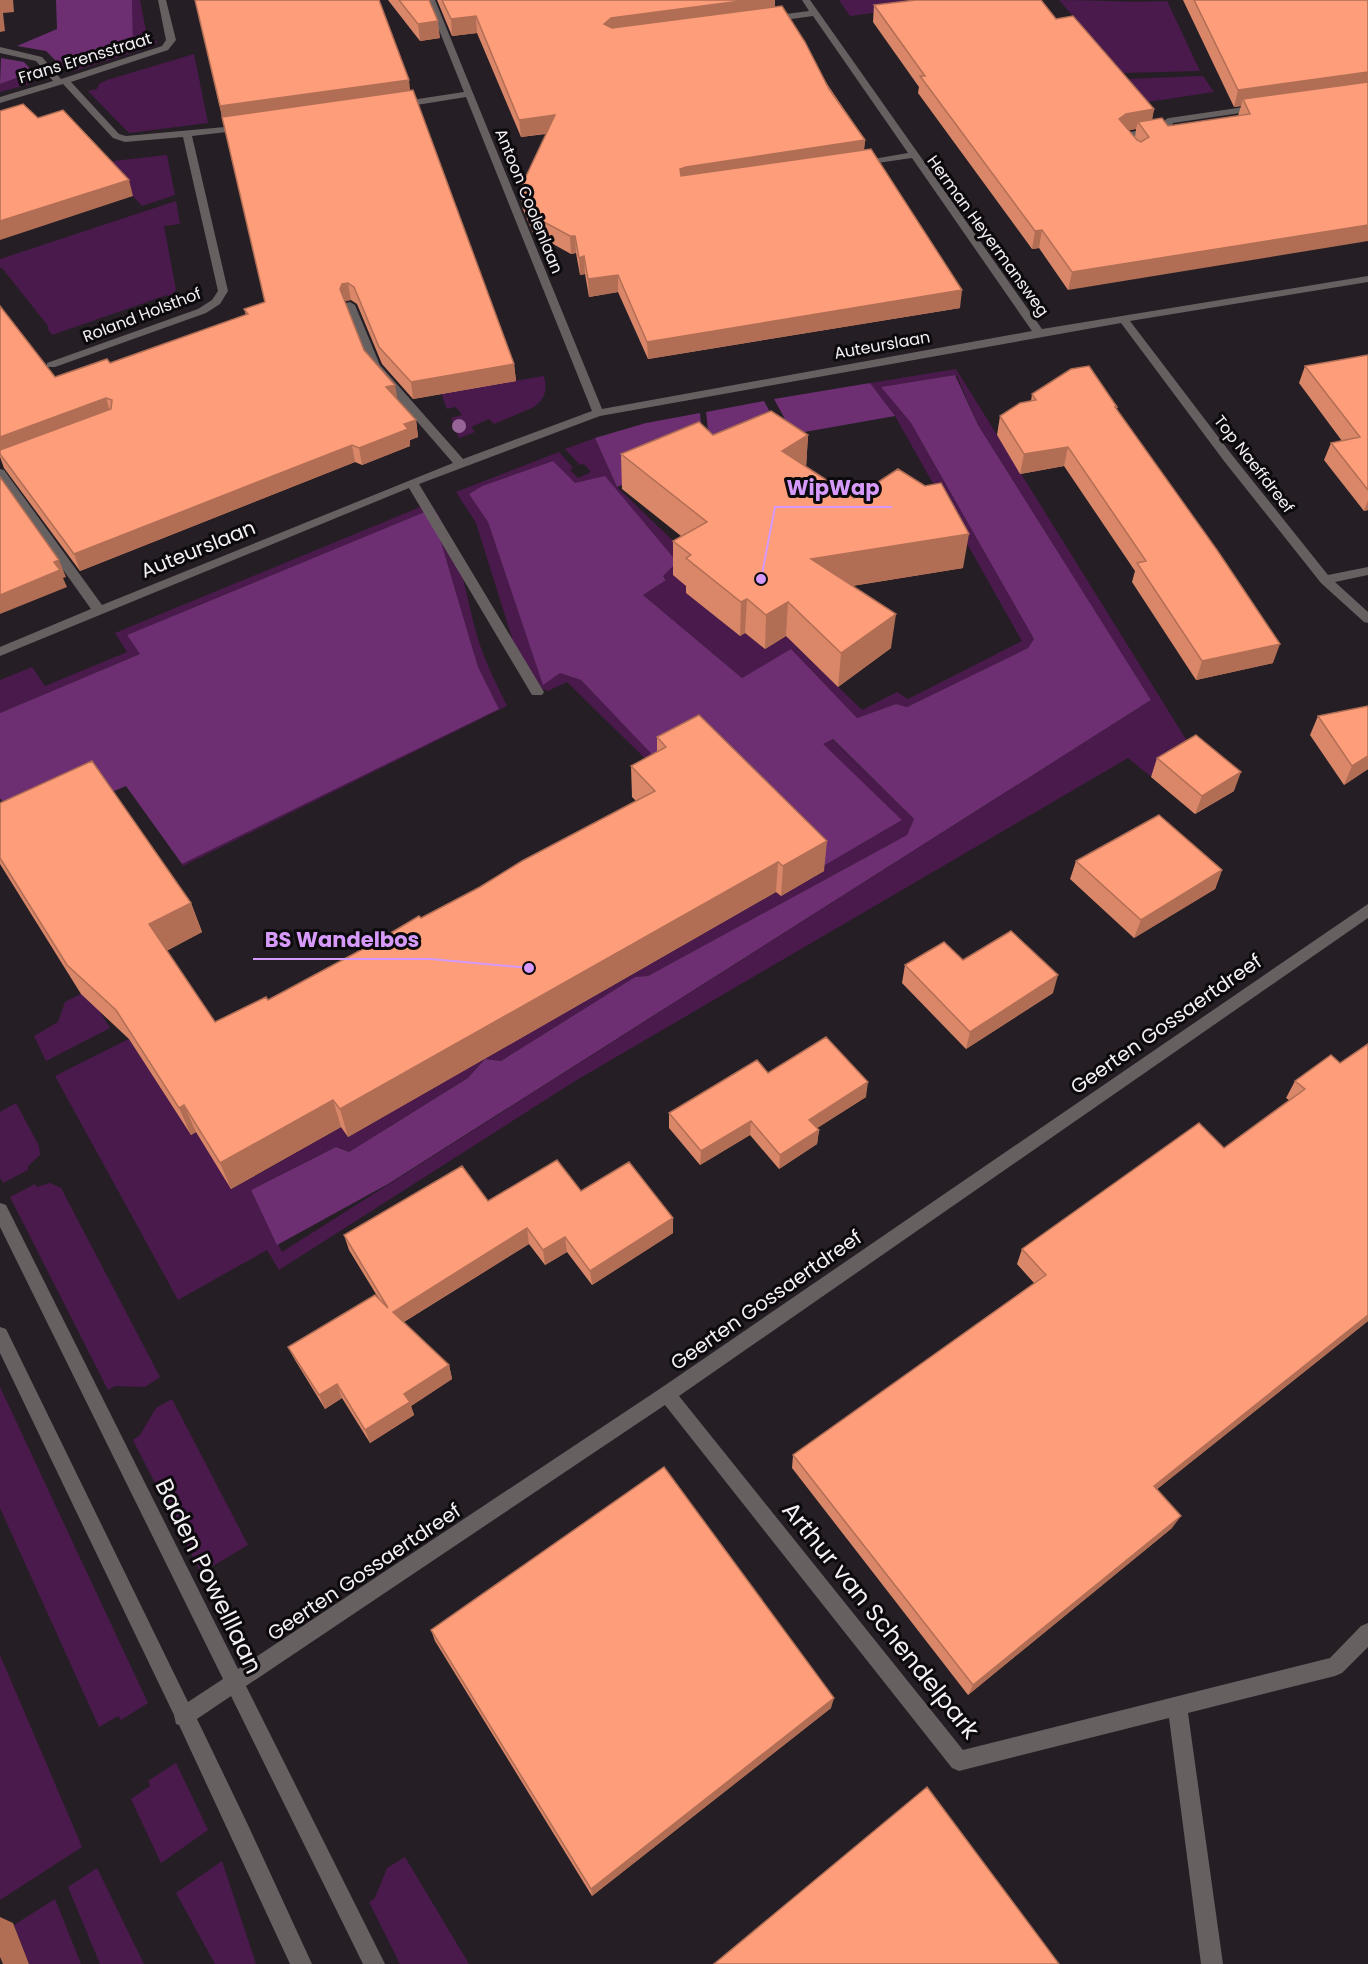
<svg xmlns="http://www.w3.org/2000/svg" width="1368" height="1964" viewBox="0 0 1368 1964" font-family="Poppins,sans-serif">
	<rect width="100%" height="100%" fill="#251f25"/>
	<path fill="#4a1a4c" d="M132 0H140L148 41H158L154 46 74 71 62 67 79 63 133 41Z
		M839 0H927L933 5 850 16Z
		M1059 0C1095 0 1131 3 1167 1L1200 71 1122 73Z
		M194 54 208 123 129 133 88 91 97 89 99 84 107 80Z
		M33 72 36 75 32 81 34 83 0 92V84Z
		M1203 76 1214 92 1147 102 1126 79Z
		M167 155 175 195 142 206 106 167 113 161Z
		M176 201 180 224 164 226 176 290 169 297 167 295 52 335 47 328 49 327 2 268H0V259Z
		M956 369 1192 749 1150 776 1128 758 575 1081 279 1270 267 1250 178 1300 55 1076 129 1039 191 1135 196 1132 232 1189 341 1127 348 1137 741 912 777 892 781 896 823 872 820 868 902 820 822 744 832 739 914 819 907 835 648 976 635 977 501 1061 485 1059 468 1078 349 1152 336 1147 251 1190 282 1252 1151 700 978 425 957 376 955 375 881 387 911 423 1034 639 1028 648 907 707 896 704 857 718 791 650 742 678 643 595 666 579 553 461 482 486 469 494 488 522 543 684 560 673 581 680 662 765 666 779 567 682 548 691 542 689 535 692 513 641 476 523 456 492 559 452 573 468 570 470 578 478 591 472 584 464 580 465 565 449 595 438 617 487 696 563 691 590 687 593 740 636 745 633 765 649 798 629 796 646 862 710 897 692 908 699 1022 641 895 416 870 383Z
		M544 376C547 390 546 398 534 407L494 424 489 419 471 427 475 432 459 438 451 418 462 415 456 407 447 409 441 393Z
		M430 503C460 541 465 596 479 642 486 664 497 685 507 706L183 866 182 864 499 709 478 667 441 542 427 511 127 635 140 654 0 713V680L32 667 45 686 127 652 115 633Z
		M87 991 110 1028 46 1061 34 1036 58 1022 65 1002Z
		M16 1103 39 1146 40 1155 28 1166V1170L3 1183 0 1177V1112Z
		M50 1183 61 1188 160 1377 145 1387 115 1386 108 1390 10 1197 35 1184 37 1187Z
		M0 1387 148 1703 121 1720 118 1716 99 1727 0 1508Z
		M172 1399 248 1545 201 1573 133 1440 140 1435 156 1408Z
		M0 1655 82 1847 0 1900Z
		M176 1763 208 1830 161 1863 131 1799 150 1786 148 1781Z
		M405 1857 469 1964H400L369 1902 375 1898 387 1868Z
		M222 1861 256 1964H215L176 1893Z
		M97 1868 144 1964H100L68 1887Z
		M55 1899 81 1964H29L14 1925Z"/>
	<path fill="#6d2f71" d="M56 0H132L133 41 114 53 62 67 46 51 17 46 57 29Z
		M1 58 24 62 33 72 0 84Z
		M955 375 978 425 1151 700 388 1184 277 1245 251 1190 336 1147 349 1152 468 1078 485 1059 501 1061 635 977 648 976 907 835 914 819 833 739 823 744 902 820 820 868 662 765 581 680 560 673 543 685 488 522 469 494 482 486 553 461 575 483 605 476 677 562 663 576 666 580 643 595 742 678 791 649 857 718 896 704 907 707 1028 648 1034 639 911 423 881 387Z
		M870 383 895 416 793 434 774 399Z
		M764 401 783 436 710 448 706 412Z
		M700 413 703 449 617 487 595 438 646 423Z
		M427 511 441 542 478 667 499 709 182 864 126 786 21 831 0 798V713L140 654 127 635Z"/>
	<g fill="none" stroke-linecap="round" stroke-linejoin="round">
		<path fill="#666061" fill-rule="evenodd" d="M158 0H166L176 40 168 50 71 82 119 134 126 136 247 125 249 127 244 130 192 136 228 291 220 304 206 313 55 367H47V363L198 309 212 300 218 291 183 137 125 142 113 138 63 84 0 103V97L53 81 36 61 0 53V47L42 57 61 79 162 46 166 40Z
			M427 0H435L602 409 1032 331 912 158 856 166V162L908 153 813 16 770 22 766 19 770 16 809 11 802 0H810L1042 329 1368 276V282L1130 321 1232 455 1328 575 1368 567V575L1335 582 1368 612V623L1364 622 1321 583 1224 461 1121 323 600 416 419 484 544 692 542 695H532L409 488 0 656V647L91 609 0 481V469L4 470 102 605 453 463 369 366 345 305 346 303 350 302 355 305 380 365 463 459 592 411 466 97 398 108 393 105 398 102 464 92Z
			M1258 105 1263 108 1261 110 1173 123 1169 131 1129 138 1134 144 1129 147 1126 146 1118 136 1123 133 1162 127 1166 119 1169 118Z
			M1368 904V918L679 1396 963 1750 1330 1658 1361 1626 1368 1623V1647L1342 1673 1335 1676 1188 1713 1223 1964H1201L1169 1718 959 1771 952 1768 665 1405 246 1686 385 1964H363L231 1696 197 1719 248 1825 312 1964H290L179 1725 176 1724 174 1715 0 1353V1327L6 1329 188 1702 223 1679 0 1227V1203L6 1205 238 1669 661 1388Z"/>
	</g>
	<circle fill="#976498" cx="459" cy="426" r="7"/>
	<path fill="#da8769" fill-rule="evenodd" d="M195 0 410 90 514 364 516 381 413 399 382 364 357 304 351 300 345 301V302L364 350 397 399 416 420 418 437 410 440V446L362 465 355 462 80 571 4 468 0 457V306L55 377 110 363 246 315 244 309 265 302Z
		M388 0H429L440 38 420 41Z
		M437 0H775V7L865 140 864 150 960 308 648 359 618 292 589 297 585 274 580 275 576 253 571 254 533 233 522 207 520 189 546 134 521 137 477 33 452 36Z
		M1183 0H1368L1068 290 1039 248 1032 249 918 93 919 87 873 22 874 5 1056 19 1154 109 1152 120 1168 126 1238 116 1241 106 1234 107ZM1136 129 1135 137 1129 130Z
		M1368 355V510L1364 511 1324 460 1331 443 1342 441 1299 383 1305 366Z
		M1032 394 1117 407V410L1273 663 1196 680 1132 582 1135 571 1064 466 1020 474 997 435 1000 416 1031 401Z
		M713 435H808L806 467 963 568 852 586 891 648 838 687 786 636 765 649 745 633 740 636 686 593V586L673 575V541L681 536 622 489 621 454Z
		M1318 716 1368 769 1344 785 1310 735Z
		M657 737 824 871 781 896 776 892 348 1137 341 1127 231 1189 196 1132 191 1135 129 1039 81 994 0 864V803L191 903 202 932 166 951 215 1022 268 1000 480 887 636 801 632 797 631 766 657 752Z
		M1157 758 1234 791 1195 814 1151 777Z
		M1076 861 1222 870 1215 889 1134 938 1070 879Z
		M963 960 1053 993 966 1049 902 983 905 965Z
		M1368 1044V1321L1157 1489 1172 1528 968 1695 792 1468 793 1455 1034 1283 1017 1264 1022 1249 1224 1148 1289 1100 1286 1098 1295 1081 1340 1063Z
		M768 1073 866 1097 817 1128 819 1130 817 1144 779 1169 750 1135 700 1165 669 1128V1113Z
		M581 1191 673 1218V1233L592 1285 567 1252 545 1265 529 1244 404 1322 449 1365 452 1379 411 1406 414 1415 370 1443 342 1398 325 1409 295 1360 288 1347 379 1299 349 1250 344 1235 488 1201Z
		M431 1630 831 1708 592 1896 435 1641Z"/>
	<path fill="#b16e55" d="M0 0H13L14 12 3 13 5 31 0 32Z
		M748 0H775V13L612 35 604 24 611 18Z
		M476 16 477 33 452 36 451 19Z
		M438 21 440 38 420 41 418 24Z
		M1368 72V88L1243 99 1241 106 1234 107 1238 90Z
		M409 80 411 97 223 124 220 106Z
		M1154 109 1150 127 1138 122 1136 129 1123 131 1119 119 1126 114Z
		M555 115 556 132 521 137 519 120Z
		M865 140 863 158 680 187V169L686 167Z
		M129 180 133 196 0 240V221Z
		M1368 225V241L1068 290 1072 272Z
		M1042 230 1039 248 1032 249 1035 231Z
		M570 236H575L576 253 571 254Z
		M584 256 585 274 580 275 579 258Z
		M618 275V292L589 297 588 279Z
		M348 283 351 300 345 301 343 306 340 289 342 284Z
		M962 290 960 308 648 359 647 342Z
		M514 364 516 381 413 399 411 382Z
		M395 385 398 402 386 387Z
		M106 398 111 415 0 454V437Z
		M416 420 418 437 410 440V446L362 465 359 448 404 424Z
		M808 435 806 469 782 451Z
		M352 445 355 462 80 571 74 554Z
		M1068 447 1064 466 1020 474 1024 454Z
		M1368 500V510L1364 511Z
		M969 534 963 568 808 593 811 559Z
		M59 560 66 577 63 578 67 587 0 614V595L54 562Z
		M747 599 745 633 740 636 741 602Z
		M788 602 786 636 765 649 766 615Z
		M896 614 891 648 838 687 841 653Z
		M1280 644 1273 663 1196 680 1202 661Z
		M1368 756V769L1344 785 1352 766Z
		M1241 772 1234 791 1195 814 1202 796Z
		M827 841 824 871 781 896 783 866Z
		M778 862 776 892 348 1137 340 1109Z
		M1222 870 1215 889 1134 938 1141 920Z
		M191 903 202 932 161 954 149 924Z
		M1058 975 1053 993 966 1049 970 1032Z
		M868 1082 866 1097 808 1134 809 1120Z
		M333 1100 341 1127 231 1189 220 1163Z
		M184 1105 196 1132 191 1135 179 1108Z
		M751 1121 750 1135 700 1165 701 1151Z
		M819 1130 817 1144 779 1169 780 1155Z
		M673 1218V1233L592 1285 590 1271Z
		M527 1228 529 1244 397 1326 393 1312Z
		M565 1237 567 1252 545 1265 543 1250Z
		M1368 1315V1321L1146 1498 1154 1486Z
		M449 1365 452 1379 411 1406 414 1415 370 1443 365 1430 404 1394Z
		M337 1384 342 1398 325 1409 319 1395Z
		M1181 1516 1172 1528 968 1695 973 1685Z
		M834 1698 831 1708 592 1896 591 1889Z
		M0 1917 13 1923 29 1964H3L0 1957Z"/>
	<path fill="#fd9d7a" stroke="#b16e55" stroke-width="1.5" d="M195 0H379L409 80 220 106Z
		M399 0H429L438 21 418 24Z
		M442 0H748L611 18 604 24 612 28 782 6 805 42 829 89 865 140 686 167 680 169 681 176 871 149 962 290 647 342 618 275 588 279 584 256 579 258 575 236H570L531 215 520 189 555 115 519 120 476 16 451 19Z
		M916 0H1041L1056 19 1073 16 1154 109 1126 114 1119 119 1137 140 1141 142 1149 137 1138 122 1162 118 1168 126 1250 114 1243 99 1368 82V225L1072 272 1042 230 1035 231 920 76H925L874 5Z
		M1194 0H1368V72L1238 90Z
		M413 90 514 364 411 382 379 347 354 287 348 283 342 284 340 289 364 350 395 385 386 387 416 420 404 424 408 429 359 448 352 445 74 554 0 454V450L111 409 112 400 106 398 0 437V306L55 377 107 359 110 363 248 314 244 309 265 302 222 117Z
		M23 104 38 118 63 110 129 180 0 221V111Z
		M1368 355V490L1331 443 1360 437 1305 366Z
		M1089 366 1117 407H1115L1217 550 1280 644 1202 661 1137 563 1146 561 1068 447 1024 454 1000 416 1020 403 1036 400 1032 394 1071 369Z
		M771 411 808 435 782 451 854 498 898 469 925 486 941 483 969 534 811 559 896 614 841 653 788 602 766 615 747 599 741 602 686 558 691 555 673 541 707 522 621 454 699 422 713 435Z
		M0 477 59 560 54 562 60 570 0 595Z
		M1368 706V756L1352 766 1318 716Z
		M699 715 827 841 783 866 778 862 340 1109 333 1100 220 1163 184 1105 179 1108 116 1010 67 965 0 858V803L92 761 191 903 149 924 215 1022 266 997 268 1000 374 943 419 916 421 918 480 887 522 861 655 791 631 766 666 747 657 737Z
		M1196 735 1241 772 1202 796 1157 758Z
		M1159 815 1222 870 1141 920 1076 861Z
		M1011 931 1058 975 970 1032 905 965 944 942 963 960Z
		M826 1037 868 1082 809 1120 819 1130 780 1155 751 1121 701 1151 669 1113 757 1060 768 1073Z
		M1368 1044V1315L1154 1486 1181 1516 973 1685 793 1455 1046 1275 1022 1249 1199 1123 1224 1148 1305 1089 1295 1081 1331 1055 1340 1063Z
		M557 1160 581 1191 629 1162 673 1218 590 1271 565 1237 543 1250 527 1228 393 1312 449 1365 404 1394 410 1402 365 1430 337 1384 319 1395 288 1347 375 1295 388 1308 344 1235 462 1166 488 1201Z
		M664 1467 834 1698 591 1889 431 1630Z
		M927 1787 1059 1964H714Z"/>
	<g text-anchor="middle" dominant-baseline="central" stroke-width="6" stroke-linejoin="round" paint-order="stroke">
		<g font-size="16" fill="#f4f0f4" stroke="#0d0a0d">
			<text transform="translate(85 58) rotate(-17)">Frans Erensstraat</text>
			<text transform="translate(529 201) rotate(68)">Antoon Coolenlaan</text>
			<text transform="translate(988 236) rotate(54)">Herman Heyermansweg</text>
			<text transform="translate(142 315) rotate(-21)">Roland Holsthof</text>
			<text transform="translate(882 345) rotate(-10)">Auteurslaan</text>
			<text transform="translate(1254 464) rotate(52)">Top Naeffdreef</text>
		</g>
		<g font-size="20" fill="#f4f0f4" stroke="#0d0a0d">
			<text transform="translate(198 549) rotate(-22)">Auteurslaan</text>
			<text transform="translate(1166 1024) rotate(-35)">Geerten Gossaertdreef</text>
			<text transform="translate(766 1300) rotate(-35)">Geerten Gossaertdreef</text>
			<text transform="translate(364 1572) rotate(-34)">Geerten Gossaertdreef</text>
		</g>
		<g font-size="24" fill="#f4f0f4" stroke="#0d0a0d">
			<text transform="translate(209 1576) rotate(64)">Baden Powelllaan</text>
			<text transform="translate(881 1620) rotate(51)">Arthur van Schendelpark</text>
		</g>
	</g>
	<path fill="none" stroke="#d69bfa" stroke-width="2" d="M761 579L775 507H892M529 968L431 959H253"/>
	<g fill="#d69bfa" stroke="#0d0a0d" stroke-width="2">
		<circle cx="761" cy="579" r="6"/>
		<circle cx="529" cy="968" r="6"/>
	</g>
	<g font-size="21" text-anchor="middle" font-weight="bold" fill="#d69bfa" stroke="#0d0a0d" stroke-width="6" stroke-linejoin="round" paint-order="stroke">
		<text x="833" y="495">WipWap</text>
		<text x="342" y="947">BS Wandelbos</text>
	</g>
</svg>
